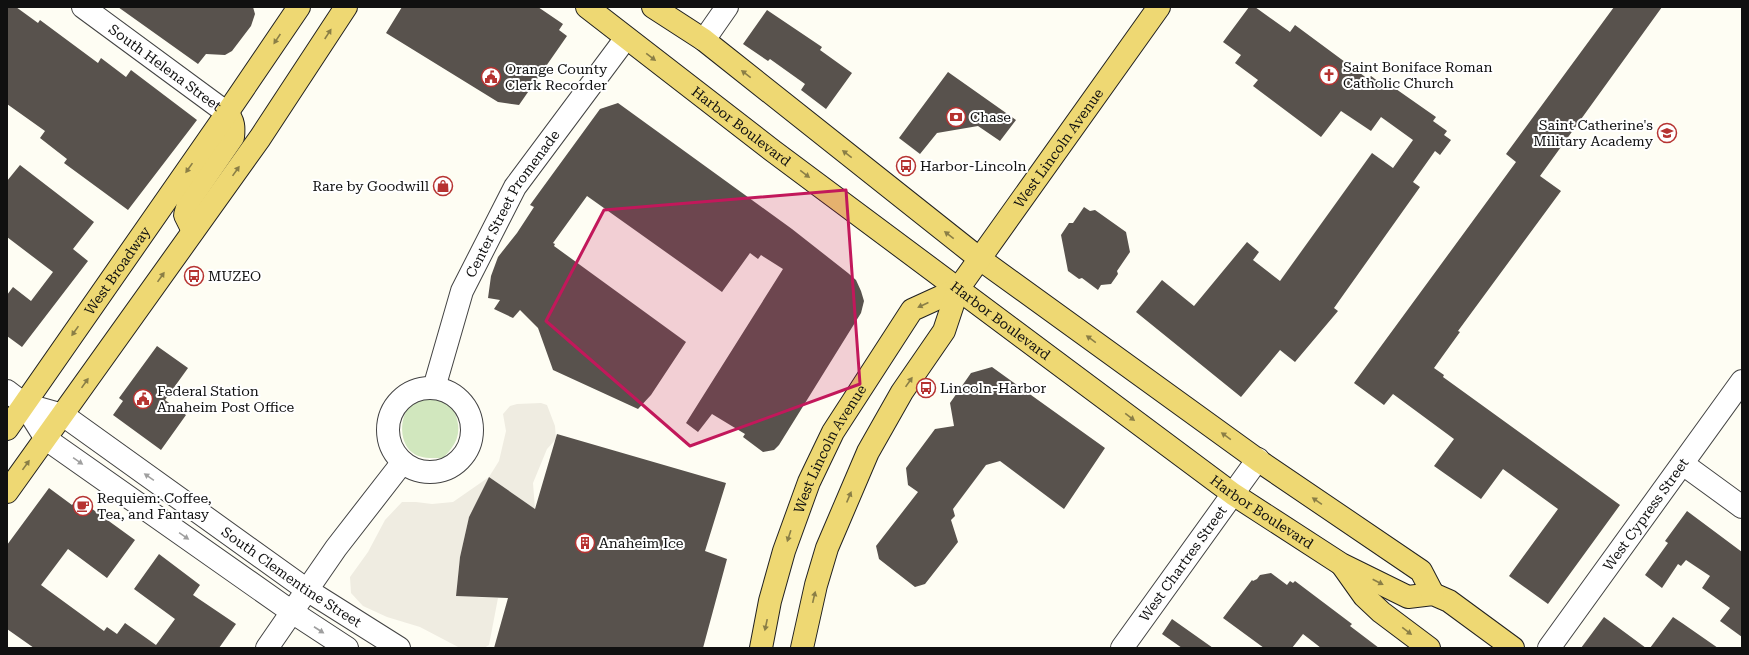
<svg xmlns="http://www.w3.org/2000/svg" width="1749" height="655" viewBox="0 0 1749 655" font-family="'Roboto Serif',serif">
	<rect width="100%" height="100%" fill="#fefdf3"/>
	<path fill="#d1e7be" d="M426 399C432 399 440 399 445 401 451 404 454 410 456 416 462 434 456 445 443 458 434 458 420 459 413 453 397 442 399 409 417 400 419 399 424 399 426 399Z"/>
	<path fill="#efece1" d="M541 403 547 405 555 426 556 439 547 449 533 483 535 509 489 477 469 517 460 557 456 596 498 598 489 645 484 648H460L420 627 387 617 363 606 351 593 350 577 368 552 385 520 402 502H416L432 504 453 502 489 477 499 461 506 431 503 414 510 406 517 404Z"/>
	<path fill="#58524d" d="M7 7H16L38 23 40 20 98 63 101 58 126 77 131 70 197 120 128 210 64 163 67 159 40 138 45 131 7 104Z
		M118 7H253L255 14 251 26 232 51 225 55 206 54 198 64Z
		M402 7H538L563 24 559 30 567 36 519 105 498 102 386 33Z
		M1249 7H1255L1290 32 1295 25 1368 79 1371 76 1383 85 1386 82 1436 117 1433 121 1447 131 1444 135 1451 140 1440 155 1435 151 1413 182 1420 187 1334 308 1338 311 1295 362 1280 350 1241 397 1136 312 1162 280 1194 306 1247 242 1259 252 1253 260 1280 281 1372 153 1393 168 1413 140 1381 117 1371 131 1341 111 1321 137 1253 86 1258 80 1235 63 1241 55 1223 42Z
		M1614 7H1662L1540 176 1561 191 1458 331 1460 332 1434 368 1444 375 1443 377 1620 505 1548 604 1509 576 1558 509 1503 469 1481 499 1434 466 1454 439 1393 394 1384 405 1354 383 1516 162 1506 154Z
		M767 10 822 47 820 50 852 73 826 109 801 90 805 84 770 59 768 61 743 44Z
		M948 72 1016 120 1000 141 978 126 937 133 920 154 899 138Z
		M618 103 792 229 848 273 856 280 861 291 864 301 861 313 779 445 774 450 763 452 743 437 745 434 712 414 698 432 686 423 783 269 761 255 758 259 750 253 722 292 587 196 553 243 555 244 554 246 686 342 651 395 638 409 553 370 538 328 520 310 513 318 494 309 500 300 488 298 491 276 498 257 517 233 534 207 530 205 600 109Z
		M20 165 94 222 73 249 88 261 22 347 7 336V295L13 287 31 301 53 272 7 237V181Z
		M1084 207 1090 211 1095 210 1126 232 1130 252 1117 271 1118 274 1111 284 1101 285 1098 290 1082 278 1079 279 1068 271 1061 235 1069 223H1073Z
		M157 346 188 368 165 400 186 415 161 450 113 415 123 401 119 398Z
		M992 367 1105 448 1064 509 1000 461 986 465 953 509 955 516 951 520 958 542 925 584 915 587 879 559 876 546 918 492 908 485 906 468 935 429 954 426 950 403 971 373Z
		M557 434 726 483 705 551 727 559 703 648H494L508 598 456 596 460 557 469 517 489 477 535 509Z
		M49 488 72 505 77 498 135 540 107 578 68 549 41 585 104 631 107 627 117 634 125 623 156 645 175 619 134 589 159 554 200 585 193 595 236 624 219 648H34L7 629V545Z
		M1687 511 1742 552V637L1720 621 1730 608 1702 588 1710 576 1686 560 1681 566 1678 564 1662 588 1645 575 1668 543 1665 541Z
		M1271 573 1287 585 1290 581 1293 583 1295 581 1352 624 1350 626 1379 648H1321L1303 634 1292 648H1264L1223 618 1252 580 1253 581 1257 579 1260 575Z
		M1604 617 1646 648H1581Z
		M1673 617 1682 623 1718 648H1650Z
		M1172 619 1213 648H1182L1162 634Z"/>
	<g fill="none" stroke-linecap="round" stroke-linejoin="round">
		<defs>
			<g id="minor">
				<path id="s1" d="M83 7 227 113"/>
				<path d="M704 40 727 7"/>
				<circle cx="430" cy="430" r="42"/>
				<path id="s2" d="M434 388 462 291 515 187 626 38"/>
				<path id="s3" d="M7 391 24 404 63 415 307 590 399 648"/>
				<path d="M24 404 46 439 292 612 347 648"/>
				<path d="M1683 464 1742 507"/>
				<path d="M267 648 336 548 402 463"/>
				<path id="s4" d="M1122 648 1258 459"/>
				<path id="s5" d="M1549 648 1742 381"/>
			</g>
			<g id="major">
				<path id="s6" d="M587 7 773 151 1233 494 1341 564 1408 597 1433 594 1449 601 1513 648"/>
				<path d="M653 7 704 40 980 259 1262 463 1421 571 1433 594"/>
				<path d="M193 231 185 215 189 201 233 137C234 128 234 121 227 113"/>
				<path id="s7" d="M7 429 227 113 299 7"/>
				<path d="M7 492 260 138 346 7"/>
				<path d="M1342 565 1364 596 1381 612 1429 648"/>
				<path id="s8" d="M761 648 770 601 784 551 809 482 833 432 912 310 958 289"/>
				<path id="s9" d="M802 648 816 585 827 548 868 452 902 392 944 331 958 289 1159 7"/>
			</g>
		</defs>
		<use href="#minor" stroke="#434343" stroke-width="24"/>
		<use href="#major" stroke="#212121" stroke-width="24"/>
		<use href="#minor" stroke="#fff" stroke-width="22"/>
		<use href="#major" stroke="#eed873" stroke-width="22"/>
	</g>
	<defs><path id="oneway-solid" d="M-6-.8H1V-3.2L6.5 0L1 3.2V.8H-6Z"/></defs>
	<g fill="#8a7e46">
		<use href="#oneway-solid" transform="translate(328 34) rotate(-57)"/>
		<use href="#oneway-solid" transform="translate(277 39) rotate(124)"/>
		<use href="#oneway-solid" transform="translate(651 57) rotate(37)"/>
		<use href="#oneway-solid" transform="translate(746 74) rotate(-142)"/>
		<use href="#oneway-solid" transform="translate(847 154) rotate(-142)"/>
		<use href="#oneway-solid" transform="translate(189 168) rotate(125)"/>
		<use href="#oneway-solid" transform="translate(236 171) rotate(-55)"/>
		<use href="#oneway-solid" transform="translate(805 174) rotate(37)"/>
		<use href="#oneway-solid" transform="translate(949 235) rotate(-142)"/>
		<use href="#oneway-solid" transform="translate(161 277) rotate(-55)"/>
		<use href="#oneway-solid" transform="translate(923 305) rotate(155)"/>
		<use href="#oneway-solid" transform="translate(75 331) rotate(125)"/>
		<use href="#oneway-solid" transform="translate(1091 339) rotate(-144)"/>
		<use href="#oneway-solid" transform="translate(909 382) rotate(-55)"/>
		<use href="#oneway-solid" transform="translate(85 383) rotate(-55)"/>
		<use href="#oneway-solid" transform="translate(1130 417) rotate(37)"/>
		<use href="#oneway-solid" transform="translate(1226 436) rotate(-144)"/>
		<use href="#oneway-solid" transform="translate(26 465) rotate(-54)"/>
		<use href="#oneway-solid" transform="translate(849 497) rotate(-67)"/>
		<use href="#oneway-solid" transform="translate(1317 501) rotate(-145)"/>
		<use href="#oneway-solid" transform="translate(789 536) rotate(108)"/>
		<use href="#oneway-solid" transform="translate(1378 582) rotate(27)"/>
		<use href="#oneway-solid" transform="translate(814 597) rotate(-77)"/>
		<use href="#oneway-solid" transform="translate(766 625) rotate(102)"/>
		<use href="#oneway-solid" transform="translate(1407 631) rotate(37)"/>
	</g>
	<g fill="#9f9f9f">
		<use href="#oneway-solid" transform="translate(78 461) rotate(35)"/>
		<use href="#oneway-solid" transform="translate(149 477) rotate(-145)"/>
		<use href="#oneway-solid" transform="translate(184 536) rotate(35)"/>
		<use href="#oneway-solid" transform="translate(319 630) rotate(33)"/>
	</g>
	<path fill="#c2185b" fill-opacity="0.2" stroke="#c2185b" stroke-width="3" stroke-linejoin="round" d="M846 190 860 384 690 446 546 321 604 210Z"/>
	<defs>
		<symbol id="church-ring" viewBox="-11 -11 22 22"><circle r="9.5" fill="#fff" stroke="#b63331" stroke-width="1.5"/><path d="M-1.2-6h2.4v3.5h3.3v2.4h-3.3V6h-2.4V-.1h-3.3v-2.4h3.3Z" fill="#b63331"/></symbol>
		<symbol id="civic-ring" viewBox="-11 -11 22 22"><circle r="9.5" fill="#fff" stroke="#b63331" stroke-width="1.5"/><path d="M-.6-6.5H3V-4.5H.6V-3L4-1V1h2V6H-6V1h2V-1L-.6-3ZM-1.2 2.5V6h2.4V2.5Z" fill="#b63331"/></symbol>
		<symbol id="bank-ring" viewBox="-11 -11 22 22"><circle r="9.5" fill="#fff" stroke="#b63331" stroke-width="1.5"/><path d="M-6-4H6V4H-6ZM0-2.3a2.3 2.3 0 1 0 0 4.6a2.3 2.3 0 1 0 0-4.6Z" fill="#b63331"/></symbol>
		<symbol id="school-ring" viewBox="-11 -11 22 22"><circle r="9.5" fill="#fff" stroke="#b63331" stroke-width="1.5"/><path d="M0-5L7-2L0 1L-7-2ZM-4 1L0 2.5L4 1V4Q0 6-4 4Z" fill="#b63331"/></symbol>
		<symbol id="bus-ring" viewBox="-11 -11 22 22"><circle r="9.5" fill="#fff" stroke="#b63331" stroke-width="1.5"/><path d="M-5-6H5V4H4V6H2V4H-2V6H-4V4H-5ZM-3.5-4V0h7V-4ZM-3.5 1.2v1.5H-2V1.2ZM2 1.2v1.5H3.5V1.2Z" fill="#b63331"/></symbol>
		<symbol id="shop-ring" viewBox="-11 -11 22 22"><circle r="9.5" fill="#fff" stroke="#b63331" stroke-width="1.5"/><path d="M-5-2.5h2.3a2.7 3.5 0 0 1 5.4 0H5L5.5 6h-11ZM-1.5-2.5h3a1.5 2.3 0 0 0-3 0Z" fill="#b63331"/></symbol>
		<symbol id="cafe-ring" viewBox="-11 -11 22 22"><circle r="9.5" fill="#fff" stroke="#b63331" stroke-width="1.5"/><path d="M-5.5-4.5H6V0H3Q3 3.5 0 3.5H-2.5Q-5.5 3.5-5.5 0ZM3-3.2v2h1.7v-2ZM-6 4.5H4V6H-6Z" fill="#b63331"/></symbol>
		<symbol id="building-ring" viewBox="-11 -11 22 22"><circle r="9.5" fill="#fff" stroke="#b63331" stroke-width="1.5"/><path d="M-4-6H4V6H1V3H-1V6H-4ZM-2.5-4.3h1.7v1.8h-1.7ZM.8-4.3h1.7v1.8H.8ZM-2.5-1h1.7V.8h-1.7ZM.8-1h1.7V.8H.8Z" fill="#b63331"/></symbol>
	</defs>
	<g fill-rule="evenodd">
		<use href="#church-ring" x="1318" y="64" width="22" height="22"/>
		<use href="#civic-ring" x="480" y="66" width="22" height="22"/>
		<use href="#bank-ring" x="945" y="106" width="22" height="22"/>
		<use href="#school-ring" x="1656" y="122" width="22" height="22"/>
		<use href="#bus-ring" x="895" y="155" width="22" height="22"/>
		<use href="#shop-ring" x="432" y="175" width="22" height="22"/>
		<use href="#bus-ring" x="183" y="265" width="22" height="22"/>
		<use href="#bus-ring" x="915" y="377" width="22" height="22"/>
		<use href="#civic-ring" x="132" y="388" width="22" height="22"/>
		<use href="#cafe-ring" x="72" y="495" width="22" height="22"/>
		<use href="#building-ring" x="574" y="532" width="22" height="22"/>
	</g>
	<g text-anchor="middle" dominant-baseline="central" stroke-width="4" stroke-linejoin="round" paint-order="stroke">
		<g font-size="14" fill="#101010" stroke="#fff">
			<text stroke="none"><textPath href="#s1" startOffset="102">South Helena Street</textPath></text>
			<text stroke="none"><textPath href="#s6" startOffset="195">Harbor Boulevard</textPath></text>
			<text stroke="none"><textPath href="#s9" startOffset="568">West Lincoln Avenue</textPath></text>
			<text stroke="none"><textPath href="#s2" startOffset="202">Center Street Promenade</textPath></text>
			<text stroke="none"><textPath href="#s7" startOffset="193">West Broadway</textPath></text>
			<text stroke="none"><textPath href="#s6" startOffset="519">Harbor Boulevard</textPath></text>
			<text stroke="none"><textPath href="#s8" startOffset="212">West Lincoln Avenue</textPath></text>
			<text stroke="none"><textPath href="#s6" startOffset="843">Harbor Boulevard</textPath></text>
			<text stroke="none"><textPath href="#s5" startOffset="165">West Cypress Street</textPath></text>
			<text stroke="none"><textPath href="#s4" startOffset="104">West Chartres Street</textPath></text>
			<text stroke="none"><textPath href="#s3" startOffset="342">South Clementine Street</textPath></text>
		</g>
		<g font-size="14" fill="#101010" stroke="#fff" text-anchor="start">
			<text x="1343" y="67">Saint Boniface Roman<tspan x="1343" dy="16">Catholic Church</tspan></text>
			<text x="505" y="69">Orange County<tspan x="505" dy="16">Clerk Recorder</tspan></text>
			<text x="970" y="117">Chase</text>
			<text x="1653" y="125" text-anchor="end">Saint Catherine's<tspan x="1653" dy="16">Military Academy</tspan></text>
			<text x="920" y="166">Harbor-Lincoln</text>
			<text x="429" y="186" text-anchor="end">Rare by Goodwill</text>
			<text x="208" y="276">MUZEO</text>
			<text x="940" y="388">Lincoln-Harbor</text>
			<text x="157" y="391">Federal Station<tspan x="157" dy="16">Anaheim Post Office</tspan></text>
			<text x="97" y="498">Requiem: Coffee,<tspan x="97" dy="16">Tea, and Fantasy</tspan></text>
			<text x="599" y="543">Anaheim Ice</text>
		</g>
	</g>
	<rect width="1749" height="655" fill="none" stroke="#101010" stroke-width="16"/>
</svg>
